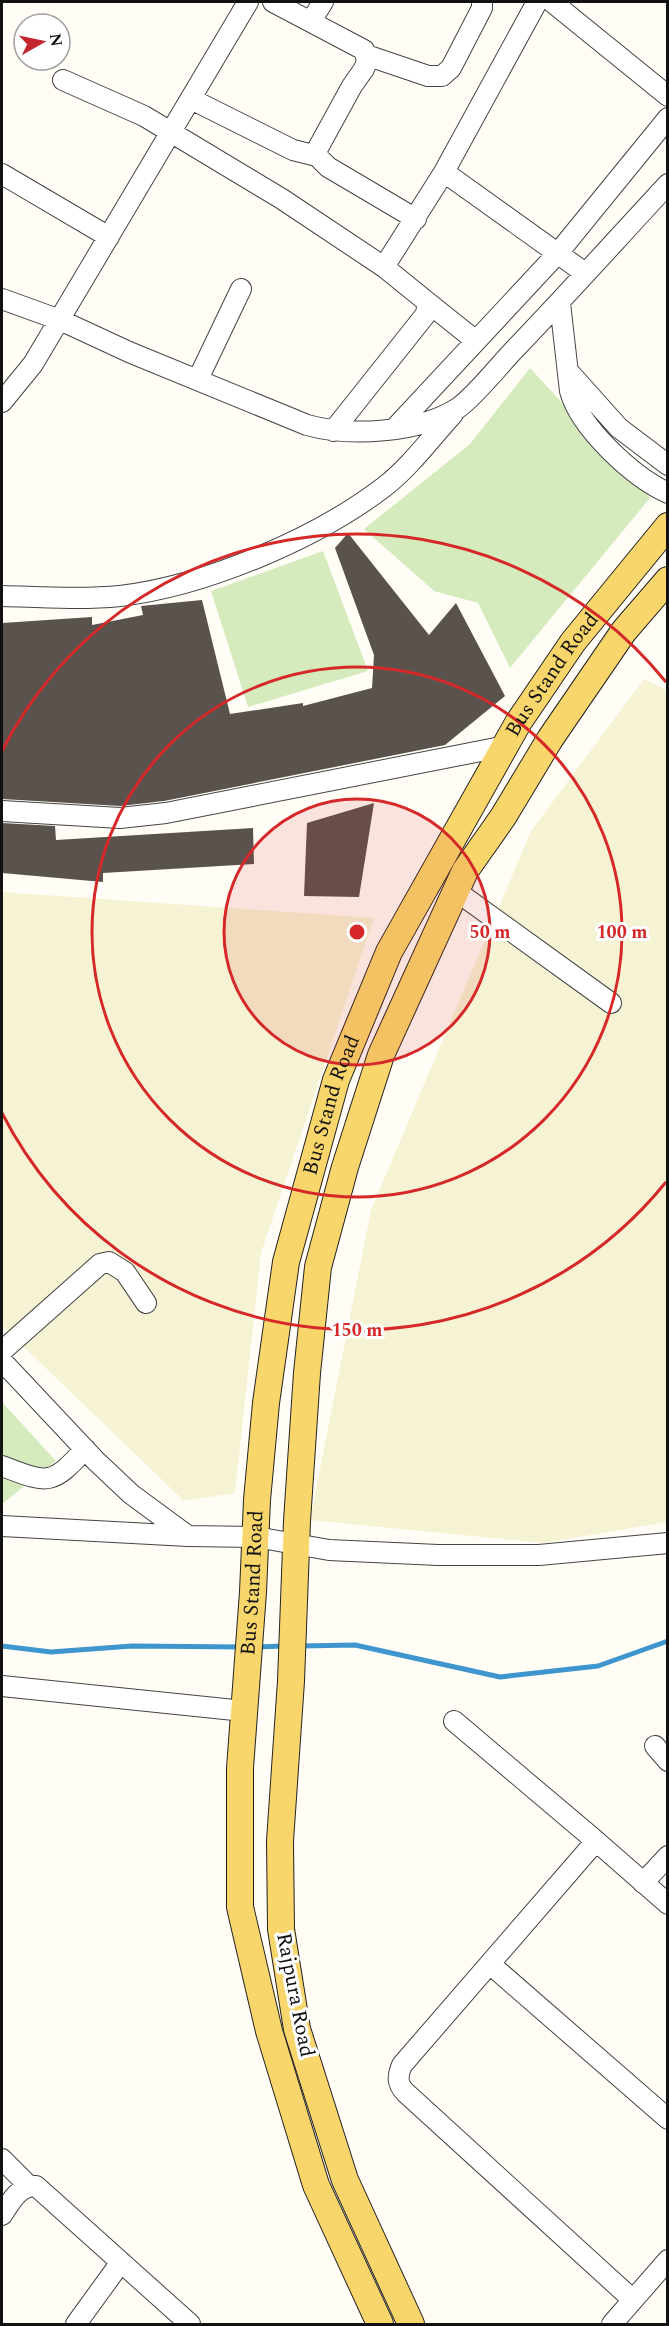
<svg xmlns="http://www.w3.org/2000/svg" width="669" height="2326" viewBox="0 0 669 2326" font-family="Spectral,serif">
	<rect width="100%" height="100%" fill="#fffdf5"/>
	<path fill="#f6f3d4" d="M644 679 668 691 667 1522 544 1543 310 1520 371 1210 531 831Z
		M2 892 374 918 261 1253 235 1493 184 1501 2 1326Z"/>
	<path fill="#d5ebbd" d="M530 368 650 498 510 668 478 603 434 591 364 529 470 444Z
		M323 551 368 671 248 707 211 591Z
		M2 1402 56 1461 2 1504Z"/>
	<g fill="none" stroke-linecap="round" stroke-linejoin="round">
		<path stroke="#3f96cf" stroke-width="5" d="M2 1646 51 1652 132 1646 243 1647
			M300 1646 355 1645 500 1677 598 1666 668 1641
			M255 1647 285 1646"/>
	</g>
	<path fill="#5a524d" d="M348 533 429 635 456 603 505 696 445 745 164 801 120 806 2 799V623L92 617V625L143 615 141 606 202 600 230 714 303 703V706L372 688 374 655 335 548Z
		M374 803 359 897 304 896 307 823Z
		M2 823 55 826 56 840 253 828 254 864 103 873V882L2 873Z"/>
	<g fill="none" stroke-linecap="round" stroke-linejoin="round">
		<defs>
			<path id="minor" d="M273 2 364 50 367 61 364 69 352 86 318 148 317 156 328 167 416 219
				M552 2 668 96
				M311 21 323 2
				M366 55 428 76H442L451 68 482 8V2
				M63 80 144 116 282 199 384 267 426 301 427 307 426 314 333 431
				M191 99 293 150 317 156
				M444 172 585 273
				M2 174 109 237
				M384 267 444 172 537 2
				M2 299 60 320 129 352 307 425C350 437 419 433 458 408 474 397 498 367 512 352 565 297 616 240 668 184
				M426 301 476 341
				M560 303 570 391C580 428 633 477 668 493
				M568 371 619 428 668 465
				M198 379 241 289
				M2 402 33 364 248 2
				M395 428 558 253 668 118
				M2 596C41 597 81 600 120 596 205 586 316 539 384 487 410 467 431 438 453 414
				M2 811 120 818 166 813 506 746
				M456 891 611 1003
				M2 1351 100 1264 109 1262 125 1272 146 1303
				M2 1361 96 1461 131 1494 188 1536
				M2 1466C47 1483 51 1487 85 1449
				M2 1526 188 1536 256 1537 329 1550 438 1555H539L668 1543
				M2 1686 244 1711
				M454 1721 596 1841
				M655 1746 668 1761
				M643 1883 668 1856
				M490 1964 668 2119
				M2 2159 29 2186
				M2 2215C10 2203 19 2185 36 2186L190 2324
				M633 2300 406 2093C397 2084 397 2077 402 2065L596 1841 668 1904
				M76 2324 121 2262
				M612 2324 668 2260"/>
			<g id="major">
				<path id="s1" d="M380 2324 316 2185 269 2031 240 1907V1768L253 1592 257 1500 266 1403 286 1262 336 1080 389 952 518 723 573 642 668 526"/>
				<path d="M411 2324 345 2180 297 2029 281 1929 280 1841 291 1681 297 1521 307 1373 318 1267 345 1167 381 1055 465 871 503 817 550 739 624 631 668 580"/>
			</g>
		</defs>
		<use href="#minor" stroke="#444" stroke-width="22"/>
		<use href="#major" stroke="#222" stroke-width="28"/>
		<use href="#minor" stroke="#fff" stroke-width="20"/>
		<use href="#major" stroke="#f9d66b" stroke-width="26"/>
	</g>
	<circle cx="357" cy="932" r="133" fill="#d62828" fill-opacity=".12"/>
	<g fill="none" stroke="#d62828" stroke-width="3">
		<circle cx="357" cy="932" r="133"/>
		<circle cx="357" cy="932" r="265"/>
		<path d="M666 1182A398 398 0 0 1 2 1113M2 751A398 398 0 0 1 666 682"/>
	</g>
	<g text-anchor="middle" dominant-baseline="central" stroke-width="6" stroke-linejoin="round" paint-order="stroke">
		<g font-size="21" fill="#111" stroke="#fff">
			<text stroke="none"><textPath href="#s1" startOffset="1738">Bus Stand Road</textPath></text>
			<text stroke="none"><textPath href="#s1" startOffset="1252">Bus Stand Road</textPath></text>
			<text stroke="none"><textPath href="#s1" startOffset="766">Bus Stand Road</textPath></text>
			<text transform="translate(295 1995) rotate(79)">Rajpura Road</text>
		</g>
	</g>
	<circle cx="357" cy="932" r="9" fill="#d62828" stroke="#fff" stroke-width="3"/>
	<g font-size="18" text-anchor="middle" font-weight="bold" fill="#d62828" stroke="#fff" stroke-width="6" stroke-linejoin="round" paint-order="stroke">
		<text x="490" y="938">50 m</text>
		<text x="622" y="938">100 m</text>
		<text x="357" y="1336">150 m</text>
	</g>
	<rect width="669" height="2326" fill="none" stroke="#111111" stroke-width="6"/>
	<g transform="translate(42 42) rotate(81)"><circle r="28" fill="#ffffff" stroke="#a0a0a0" stroke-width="1.5"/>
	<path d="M0-4.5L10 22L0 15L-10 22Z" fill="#c4262e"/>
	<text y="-9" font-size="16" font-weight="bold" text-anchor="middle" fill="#111111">N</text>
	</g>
</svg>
